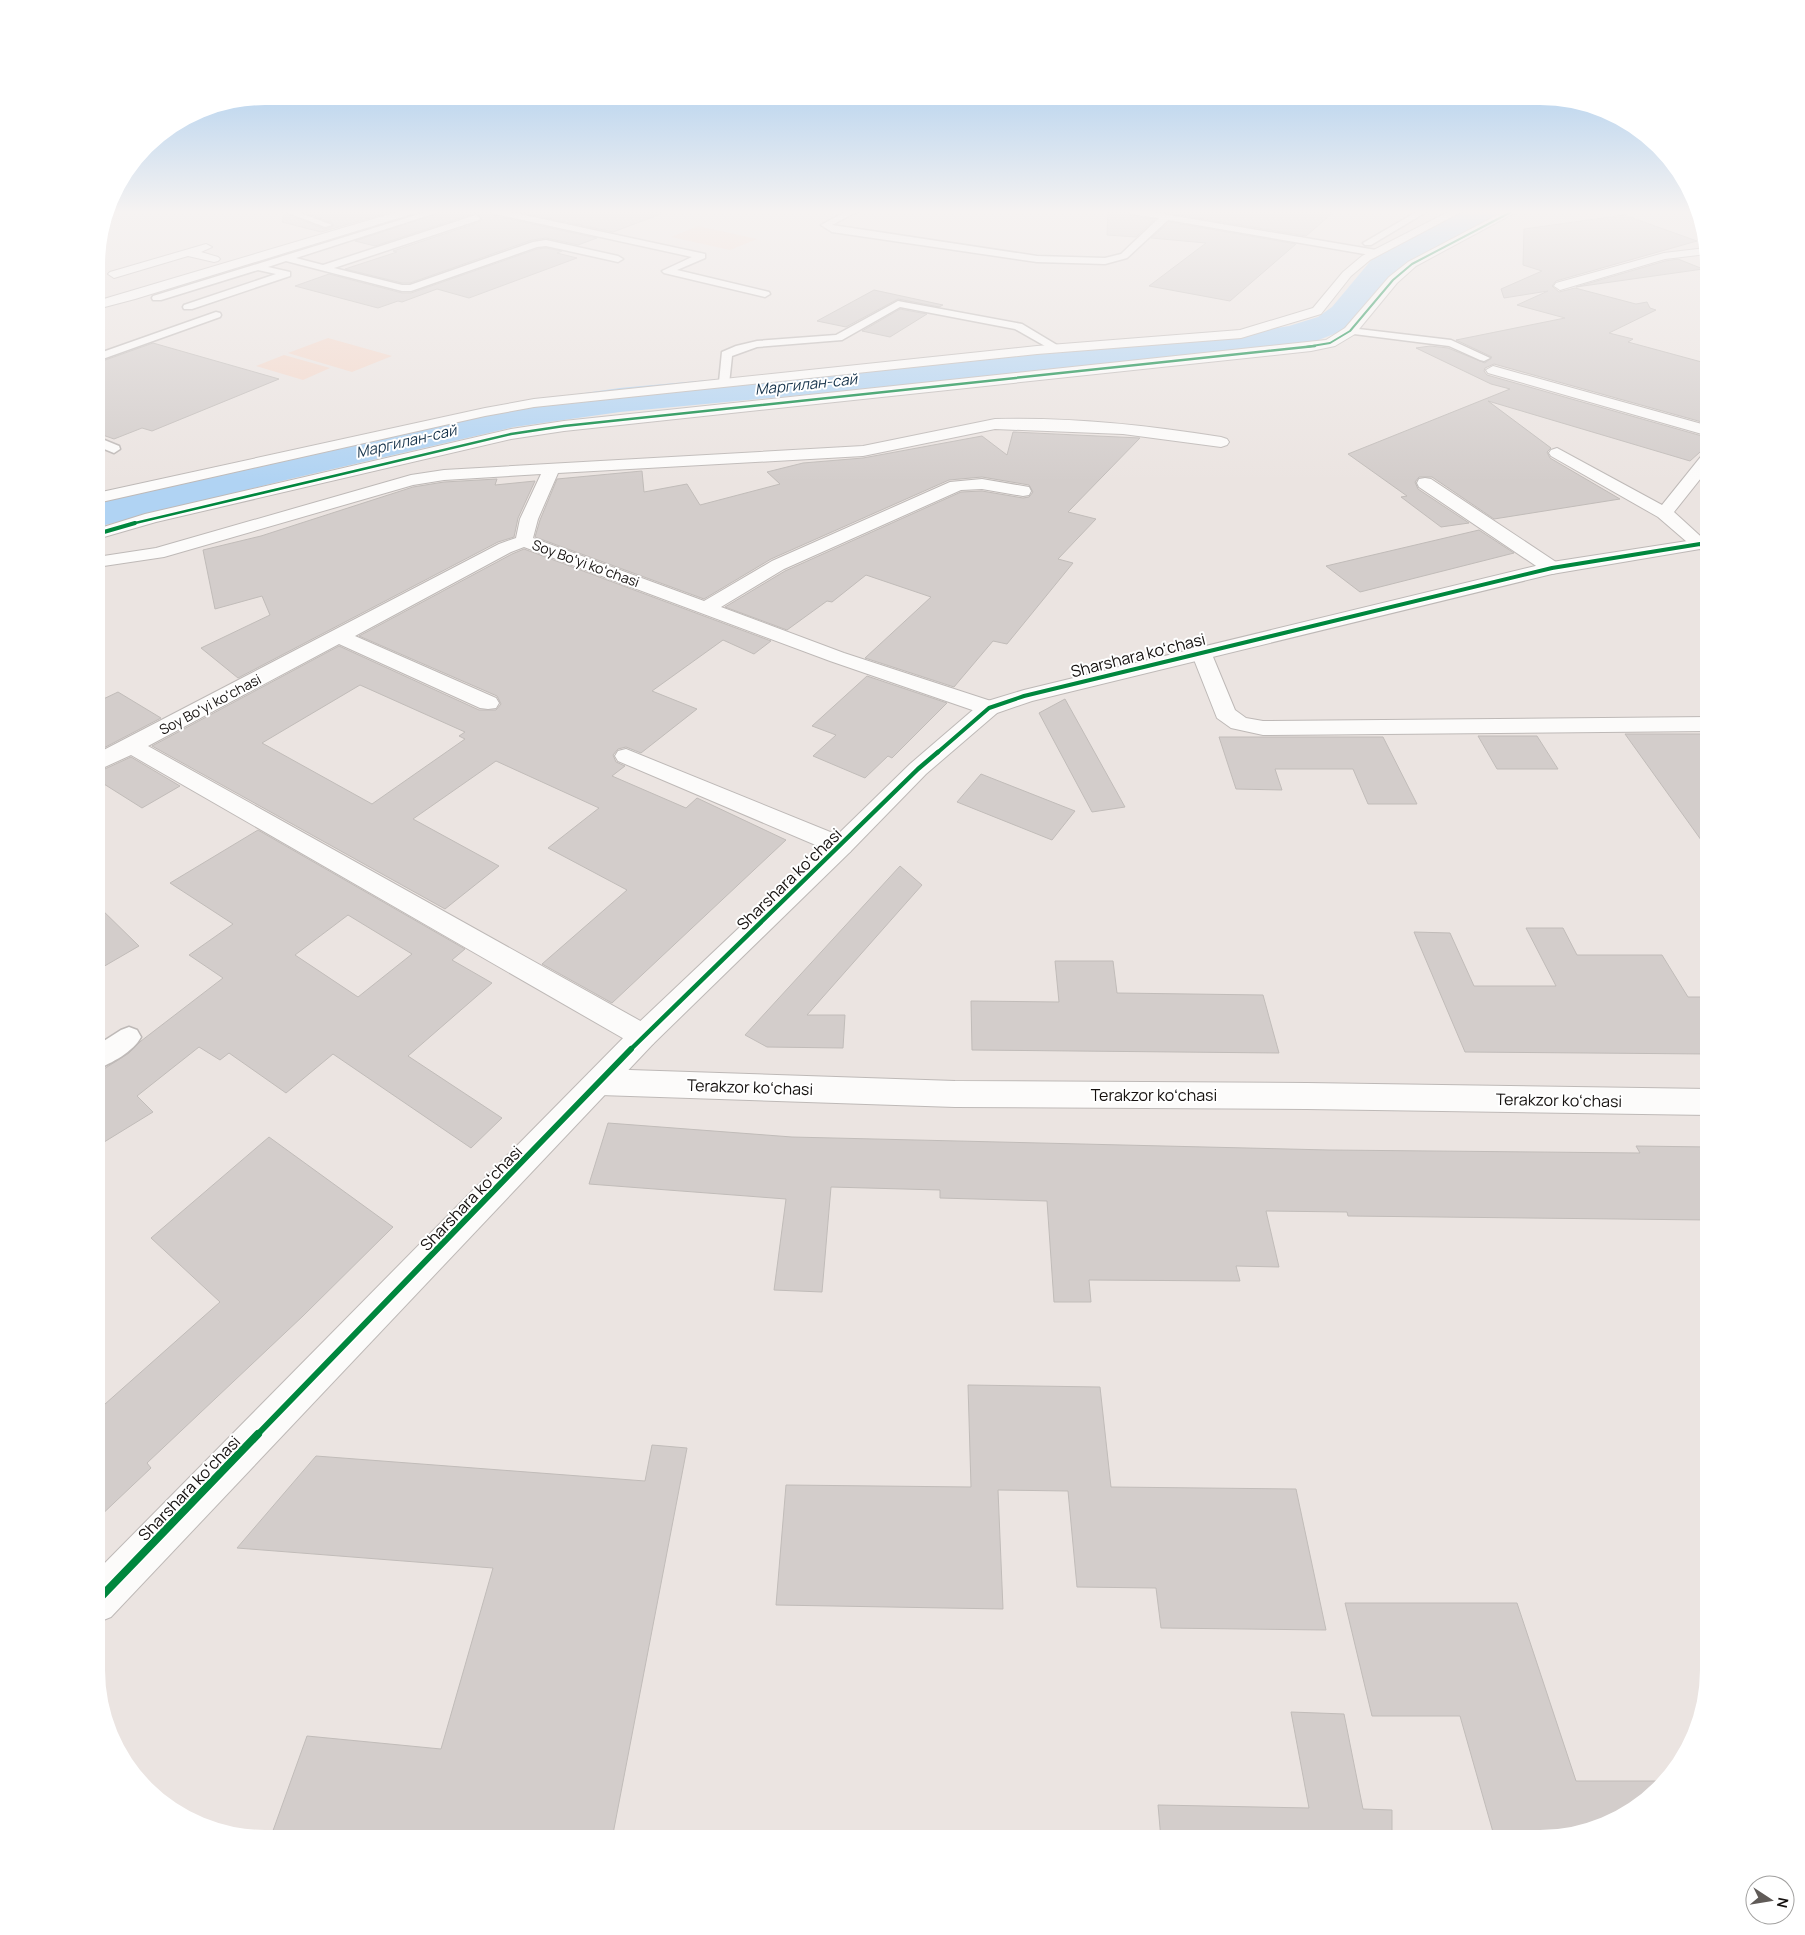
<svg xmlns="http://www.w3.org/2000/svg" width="1805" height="1935" viewBox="0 0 1805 1935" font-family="Manrope,sans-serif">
	<rect width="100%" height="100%" fill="#ebe4e1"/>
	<path fill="#f3d7ca" d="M698 226 757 239 730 250 671 237Z
		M328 338 392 356 352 372 288 353Z
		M284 355 330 368 303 380 256 366Z"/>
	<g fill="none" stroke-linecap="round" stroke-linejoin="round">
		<path fill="#b0d3f3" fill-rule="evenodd" d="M1464 211H1499L1495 217 1395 272 1380 288 1356 321 1342 331 1308 344 1264 352 620 412 514 427 290 479 97 527V499L289 453 514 403 620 388 1264 330 1289 326 1318 317 1332 307 1373 258Z"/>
	</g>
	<path fill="#d3cdcb" stroke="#c1bcb9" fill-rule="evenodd" d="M300 211H394L321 232 282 222 284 213 324 229 334 226 333 223Z
		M444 211H489L495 216 597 238 578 245 546 238 532 240 410 283H402L345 269 397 252 393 251 480 222 482 219 475 213 375 246 355 241Z
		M514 211H660L661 214 613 232Z
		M1108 211H1125L1131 216 1155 219 1136 237 1107 235Z
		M1156 211H1335L1306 236Z
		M1624 215 1697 241 1556 281 1552 286 1559 292 1575 288 1636 304 1647 302 1650 308 1656 310 1609 333 1633 339 1628 342 1709 364V424L1494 364 1485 368 1484 371 1487 375 1709 438V444L1690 461 1488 401 1551 448 1547 452 1550 458 1620 499 1494 519 1432 477H1419L1415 482 1418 489 1469 523 1441 527 1401 497 1407 496 1348 454 1510 389 1491 384 1416 348 1430 346 1448 348 1485 363 1492 357 1456 340 1565 318 1517 305 1548 291 1504 298 1501 289 1542 271 1523 265 1524 229Z
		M1169 222 1296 244 1230 301 1149 286 1206 243 1151 238Z
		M546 248 562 251 557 253 577 258 469 298 437 289 402 302 398 301 378 308 295 286 329 274 402 293H411L537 249Z
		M1678 259 1703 269 1576 287 1665 261Z
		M874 290 943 305 939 307 898 299 846 327 817 321Z
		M900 309 927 314 890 337 862 331Z
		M153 343 279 379 152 431 142 428 114 439 97 433V363Z
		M1013 432 1140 438 1068 512 1096 519 1058 559 1073 563 1007 644 993 641 954 687 865 658 931 597 866 575 832 602 827 601 787 630 725 607 785 571 961 492 982 491 1023 498 1029 497 1033 492 1029 485 982 477 949 480 771 559 704 599 535 537 540 520 557 479 642 471 644 492 687 484 700 505 780 484 767 472 803 463 863 458 982 436 1007 455Z
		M497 479 495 485 535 481 518 518 514 537 498 542 238 678 201 648 270 615 262 596 215 609 203 550 261 536 413 487 444 482Z
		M1479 530 1514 553 1360 592 1326 566Z
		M524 549 771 641 754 654 723 640 652 691 697 709 641 753 626 747 618 749 613 755 616 762 625 766 612 776 686 808 697 798 786 840 612 1003 542 964 627 890 548 848 599 808 496 761 413 819 499 866 445 909 152 746 339 646 479 710H496L501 704 497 696 359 636 512 554ZM360 685 465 732 459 736 465 739 372 804 262 743Z
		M867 676 947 703 892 758 888 756 865 778 813 756 836 735 812 726Z
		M118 692 161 718 96 752 97 702Z
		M1065 699 1125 807 1092 812 1039 713Z
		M1625 734H1709V851Z
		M1478 736H1537L1558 769H1497Z
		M1219 737H1383L1417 804H1368L1353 769H1275L1282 790 1236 789Z
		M131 757 180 786 142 808 96 779V773Z
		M981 774 1075 811 1052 840 957 802Z
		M258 830 465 949 452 960 492 983 408 1056 502 1118 471 1148 333 1054 286 1093 229 1053 220 1060 199 1047 137 1096 153 1112 96 1147V1074L129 1053 141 1041 223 978 189 955 233 924 170 883ZM348 915 412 954 358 997 295 955Z
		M900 866 922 885 807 1015H845L843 1048 767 1047 745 1035Z
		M96 904 139 946 96 971Z
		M1526 928H1563L1577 955H1662L1688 997H1709V1054L1465 1052 1414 932 1450 933 1474 986H1556Z
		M1055 961H1113L1117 993 1263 995 1279 1053 972 1050 971 1001 1059 1002Z
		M608 1123 792 1137 1329 1150 1640 1153 1636 1146 1709 1147V1220L1348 1216 1347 1212 1266 1211 1279 1267 1236 1266 1240 1281 1089 1280 1091 1302H1054L1047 1201 940 1198V1190L831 1187 822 1292 774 1290 786 1199 589 1184Z
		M269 1137 393 1227 303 1316 147 1463 151 1468 96 1520V1412L220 1302 151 1238Z
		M968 1385 1100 1387 1111 1487 1296 1489 1326 1630 1161 1628 1156 1588 1077 1587 1068 1491 998 1490 1003 1609 776 1605 786 1485 971 1487Z
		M652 1445 687 1448 612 1839H270L307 1736 441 1749 493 1568 237 1548 316 1456 645 1481Z
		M1345 1603H1517L1576 1781H1662L1643 1804 1595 1830 1541 1839H1495L1460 1716H1372Z
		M1291 1712 1344 1714 1363 1809 1392 1810V1839H1161L1158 1805 1309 1808Z"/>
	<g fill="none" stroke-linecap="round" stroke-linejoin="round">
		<defs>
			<path id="lane" d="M283 211H295L332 225 325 227Z
				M429 211H442L296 258 323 265 476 215 480 218 479 220 334 268 402 285H410L533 242 546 240 618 256 623 259 618 262 546 246 537 247 411 291H402L286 261 268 267 290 272V276L192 309H184L183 307 184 305 276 274 258 270 161 300H153L152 298 153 296Z
				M491 211H506L705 254V258L677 270 769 292 770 294 765 297 664 273 662 271 692 257 495 214Z
				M847 211H858L832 225 1037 256 1105 258 1121 254 1159 218 1131 214 1127 211H1145L1376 250 1381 253 1376 256 1168 220 1127 258 1105 264 1037 262 832 232 821 225Z
				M1418 211H1428L1371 245H1365L1363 243Z
				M898 301 1022 324 1062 348 1056 351 1052 350 1015 329 900 307 842 340 757 347 732 356 729 384H721L719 382 722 352 736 346 757 341 836 335Z
				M216 312 220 313 221 315 220 317 97 361V354Z
				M1350 328 1451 340 1490 358 1484 361 1480 360 1449 346 1346 333 1345 331Z
				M97 437 119 446 120 449 114 453 97 446Z
				M129 1027 137 1030 141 1037C134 1051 111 1064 96 1069V1046L121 1030Z"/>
			<path id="street" d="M1450 211H1463L1370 260 1351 276 1321 314 1241 338 1037 354 534 407 485 416 97 503V493L485 408 534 399 1037 346 1240 330 1313 308 1343 272 1362 256Z
				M1505 211H1518L1416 266 1397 283 1355 334 1335 346 1311 351 564 431 511 439 156 522 97 539V529L145 514 511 429 564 421 1326 340 1345 328 1389 277 1408 262Z
				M206 244 212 247 201 252 218 257 220 259 218 261 214 262 188 256 114 278 108 274 110 272Z
				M1706 248 1707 254 1665 259 1560 290 1554 286 1556 283 1664 253Z
				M1493 366 1709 426V436L1488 373 1486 370Z
				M995 419C1070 417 1147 425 1221 437L1227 439 1229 442 1227 445 1221 447 1123 434 995 429 863 456 558 473 538 519 533 538 704 601 772 561 950 482 982 479 1029 487 1031 491 1029 495 1023 496 982 489 961 490 784 569 721 607 844 653 997 703 1000 708 997 713 989 715 981 713 830 661 524 547 511 552 355 636 496 698 499 703 496 708 488 709 480 708 339 644 148 746 653 1028 658 1036 653 1044 643 1048 633 1044 131 755 96 771V754L499 544 516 538 520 519 541 474 444 480 413 485 164 557 97 567V557L156 548 411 475 444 470 863 446Z
				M1557 448 1662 505 1703 454 1709 452V468L1674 512 1709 544 1706 548 1700 549 1694 548 1658 517 1551 456 1549 453 1551 450Z
				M1425 478 1431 479 1559 564 1561 568 1559 572 1552 574 1545 572 1419 487 1417 483 1419 479Z
				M1201 646 1208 648 1211 652 1235 710 1246 718 1263 721 1709 717V731L1263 735 1231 728 1217 718 1191 652 1194 648Z
				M626 749 850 840 853 846 850 852 841 855 832 852 618 761 615 756 618 751Z
				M600 1069 955 1081 1307 1083 1709 1089V1115L1307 1109 955 1107 600 1095 589 1091 585 1082 589 1073Z"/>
			<path id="secondary" d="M1700 539 1709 540V550L1700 549 1552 574 1032 701 997 713 926 774 850 852 653 1044 111 1617 96 1623V1572L633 1028 832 840 910 764 981 703 1024 690 1552 562Z"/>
			<path id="highway" d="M400 211H416L415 213 135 299 97 309V301Z"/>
		</defs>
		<use href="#lane" stroke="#beb9b7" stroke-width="3"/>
		<use href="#street" stroke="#beb9b7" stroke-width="2"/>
		<use href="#secondary" stroke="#beb9b7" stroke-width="2"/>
		<use href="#highway" stroke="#beb9b7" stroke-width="2"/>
		<use href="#lane" fill="#fcfbfa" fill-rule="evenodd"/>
		<use href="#street" fill="#fcfbfa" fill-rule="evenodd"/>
		<use href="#secondary" fill="#fcfbfa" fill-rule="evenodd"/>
		<use href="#highway" fill="#fcfbfa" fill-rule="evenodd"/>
		<defs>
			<path id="cycleway-far5" d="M1306 347 1330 343 1350 331 1393 280 1412 264 1513 211"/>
			<path id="cycleway-far4" d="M131 524 511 434 564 426 1315 346"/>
			<path id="cycleway-far3" d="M97 534 135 523
				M937 753 989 708 1024 696 1552 568 1700 544 1709 545"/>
			<path id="cycleway-far2" d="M630 1050 918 769 938 752"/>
			<path id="cycleway-far1" d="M257 1435 631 1049"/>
			<path id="cycleway" d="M96 1602 258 1434"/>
		</defs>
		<use href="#cycleway-far5" stroke="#fff" stroke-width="3"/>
		<use href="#cycleway-far4" stroke="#fff" stroke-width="4.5"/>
		<use href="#cycleway-far3" stroke="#fff" stroke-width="6"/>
		<use href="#cycleway-far2" stroke="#fff" stroke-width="8"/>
		<use href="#cycleway-far1" stroke="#fff" stroke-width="9"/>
		<use href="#cycleway" stroke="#fff" stroke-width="11"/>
		<use href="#cycleway-far5" stroke="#00873e" stroke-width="2"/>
		<use href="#cycleway-far4" stroke="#00873e" stroke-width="2.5"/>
		<use href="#cycleway-far3" stroke="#00873e" stroke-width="4"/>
		<use href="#cycleway-far2" stroke="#00873e" stroke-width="4.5"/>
		<use href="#cycleway-far1" stroke="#00873e" stroke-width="6"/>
		<use href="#cycleway" stroke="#00873e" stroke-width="8"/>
	</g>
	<linearGradient id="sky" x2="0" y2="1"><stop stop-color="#91c0ec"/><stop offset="0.44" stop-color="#f6f3f2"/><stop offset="1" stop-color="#f6f3f2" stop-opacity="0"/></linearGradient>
	<rect width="1805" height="482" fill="url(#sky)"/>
	<g text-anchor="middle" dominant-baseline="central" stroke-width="4" stroke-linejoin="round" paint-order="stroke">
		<g font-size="14" fill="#15110f" stroke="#fff">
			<text transform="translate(586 563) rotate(20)">Soy Boʻyi koʻchasi</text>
			<text transform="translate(210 704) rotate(-28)">Soy Boʻyi koʻchasi</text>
		</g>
		<g font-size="15" font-style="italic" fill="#16334b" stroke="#fff">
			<text transform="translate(806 384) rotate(-6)">Маргилан-сай</text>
			<text transform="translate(406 441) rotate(-13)">Маргилан-сай</text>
		</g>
		<g font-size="16" fill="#15110f" stroke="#fff">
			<text transform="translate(1138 655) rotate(-14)">Sharshara koʻchasi</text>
			<text transform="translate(789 879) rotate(-44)">Sharshara koʻchasi</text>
			<text transform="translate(750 1087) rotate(2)">Terakzor koʻchasi</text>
			<text x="1154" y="1095">Terakzor koʻchasi</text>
			<text transform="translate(1559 1100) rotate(1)">Terakzor koʻchasi</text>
			<text transform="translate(471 1198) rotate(-46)">Sharshara koʻchasi</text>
			<text transform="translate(189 1488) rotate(-46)">Sharshara koʻchasi</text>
		</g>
	</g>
	<path d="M0 0H1805V1935H0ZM265 105H1540A160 160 0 0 1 1700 265V1670A160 160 0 0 1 1540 1830H265A160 160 0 0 1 105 1670V265A160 160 0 0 1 265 105Z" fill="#fff" fill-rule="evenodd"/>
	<g transform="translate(1770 1900) rotate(102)"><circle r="24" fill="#ffffff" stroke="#a1a09f"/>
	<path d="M0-4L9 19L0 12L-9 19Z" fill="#605b58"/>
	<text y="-8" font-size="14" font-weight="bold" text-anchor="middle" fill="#15110f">N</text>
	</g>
</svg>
